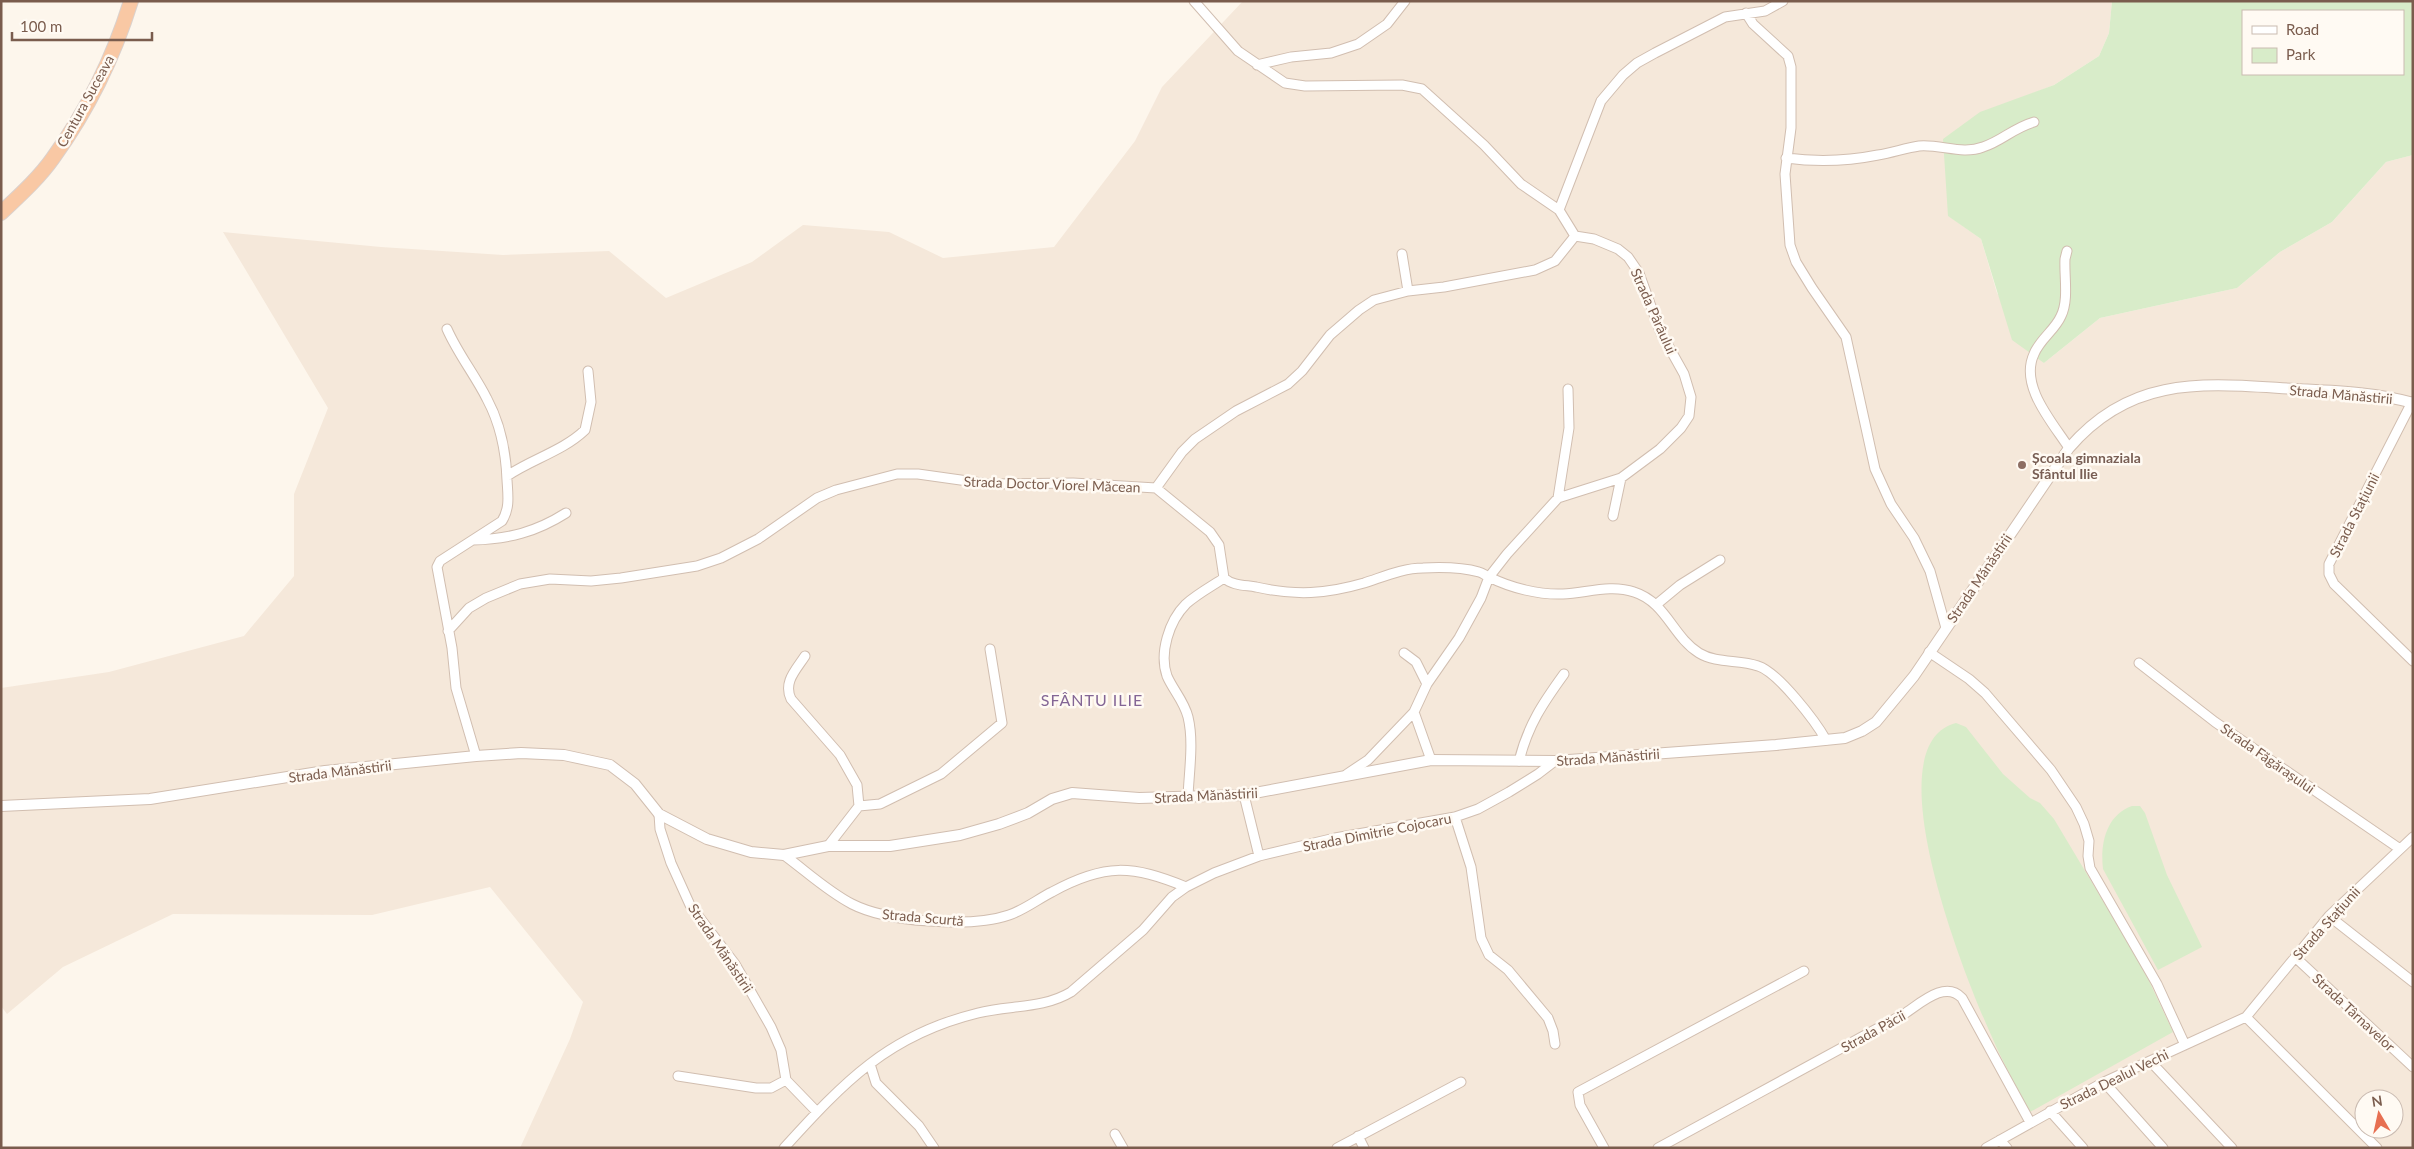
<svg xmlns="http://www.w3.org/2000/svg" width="2414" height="1149" viewBox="0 0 2414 1149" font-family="Lato,sans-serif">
	<rect width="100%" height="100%" fill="#fdf6ec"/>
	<path fill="#f5e8da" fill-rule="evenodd" d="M1243 1H2112L2109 33 2099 56 2054 85 2021 98 1949 216 1981 239 1997 293 2044 363 2100 318 2237 288 2280 252 2332 222 2386 162 2413 155V1148H520L570 1039 583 1002 490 887 372 915 173 914 63 967 7 1014 1 1006V688L109 672 244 636 294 576V494L328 408 223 232 381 247 503 255 609 251 666 298 752 262 803 225 889 232 943 258 1054 247 1135 141 1162 87ZM2364 1099H2394V1129H2364Z"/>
	<path fill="#d8ecc9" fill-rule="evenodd" d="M2112 1H2413V155L2386 162 2332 222 2280 252 2237 288 2100 318 2044 363 2012 340 1981 239 1948 216 1943 139 1980 112 2054 85 2099 56 2109 33ZM2243 11H2403V74H2243Z
		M1956 723 1966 727 2003 774 2030 798 2040 803 2054 819 2143 968 2173 1032 2030 1112C2017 1087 2003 1063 1992 1037 1969 987 1870 745 1956 723Z
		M2132 806H2140L2145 813 2167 875 2202 947 2158 970 2103 869C2100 844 2106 815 2132 806Z"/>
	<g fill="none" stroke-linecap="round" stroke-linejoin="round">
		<defs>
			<path id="minor" d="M1194 1 1238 51 1285 83 1305 86 1402 85 1422 89 1484 145 1521 184 1559 210
				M1746 13 1753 24 1788 56 1791 67V128L1785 174 1790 245 1796 262 1812 288 1846 337 1875 469 1891 504 1914 538 1930 571 1946 628
				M1257 65 1291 57 1331 53 1358 44 1387 24 1405 1
				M1786 158C1816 162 1848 161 1878 155 1892 153 1905 148 1919 146 1941 144 1962 155 1983 147 2002 141 2013 128 2034 122
				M1575 236 1559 210 1601 101 1623 75 1637 63 1655 53 1725 17 1765 11 1783 1
				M2067 251 2065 259C2064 276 2069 300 2061 316 2055 330 2040 339 2034 354 2019 386 2053 423 2069 448
				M1402 254 1408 291
				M447 329C458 354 475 375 487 399 500 423 506 453 507 480 508 496 510 508 502 521L440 561 437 567 452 648 456 688 476 756
				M2412 402 2329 564V574L2334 584 2413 661
				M507 476C532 459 563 451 585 430L591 402 588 371
				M1156 488 1182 452 1195 439 1236 411 1288 384 1302 371 1330 335 1359 310 1374 300 1408 291 1444 287 1535 270 1555 261 1575 236
				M1558 498 1569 428 1568 389
				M1613 516 1621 478
				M473 540C509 539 536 532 566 513
				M1657 604 1680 585 1720 560
				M448 631 469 608 486 598 520 584 550 579 591 581 621 578 697 566 721 558 758 539 817 498 836 490 897 474H918L989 484 1073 483 1156 488 1210 532 1219 545 1224 578
				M1929 652 1969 679 1985 693 2051 770 2076 807 2084 824 2089 841 2088 856 2090 868 2157 984 2185 1045
				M1404 653 1416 662 1427 684
				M805 656C796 670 783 682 791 699L840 755 857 785 859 806 828 846
				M2139 663 2215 722 2400 849
				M1414 712 1431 760
				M1519 761C1528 725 1543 703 1564 674
				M1347 774 1368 760 1414 712 1427 684 1459 638 1481 598 1489 577 1507 554 1558 498 1621 478 1660 449 1681 428 1689 416 1691 397 1684 374 1660 331 1639 273 1628 257 1618 249 1594 239 1575 236
				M1244 795 1259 856
				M1188 797C1189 771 1194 742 1188 717 1184 701 1173 690 1167 676 1159 653 1169 621 1186 604 1197 594 1212 586 1224 578 1233 586 1246 585 1256 587 1296 596 1326 594 1364 583 1383 577 1403 568 1423 568 1442 567 1461 567 1479 572 1483 573 1486 576 1489 577 1511 588 1539 595 1563 594 1586 593 1611 584 1634 592 1666 602 1673 637 1699 653 1717 664 1739 659 1758 666 1778 672 1816 722 1826 740
				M859 806 880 804 941 774 1002 723 990 649
				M659 814 660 829 671 863 690 905 735 964 771 1027 781 1050 786 1080
				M1455 817 1471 867 1481 938 1489 955 1508 970 1548 1018 1553 1031 1555 1044
				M784 855C806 871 827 891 852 904 887 922 971 928 1009 915 1024 910 1038 899 1052 892 1105 863 1132 865 1186 887
				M2329 916 2413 982
				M2295 957 2413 1067
				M2246 1017 2329 916 2413 837
				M2246 1017 2377 1148
				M2150 1061 2232 1148
				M870 1064 876 1083 919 1126 934 1148
				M678 1076 756 1088H771L786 1080
				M786 1080 817 1112
				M2104 1082 2163 1148
				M2050 1111 2083 1148
				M1115 1134 1123 1148
				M1358 1136 1364 1148
				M2000 1140 2007 1148
				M784 1148C844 1082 888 1035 978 1013 1009 1005 1043 1009 1071 992L1143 930 1172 897 1186 887 1214 873 1259 856 1335 838 1455 817 1478 809 1509 792 1538 774 1555 761
				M1337 1148 1461 1082
				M1604 1148 1580 1105 1578 1092 1804 971
				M1658 1148 1904 1014C1921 1003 1945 980 1962 998L2030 1122
				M1986 1148 2104 1082 2246 1017"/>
			<path id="tertiary" d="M1 806 150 799 325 771 476 756 521 753 564 755 610 765 635 784 659 814 707 839 751 852 784 855 828 846H890L960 835 999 824 1028 813 1052 799 1072 793 1139 798 1244 795 1431 760 1555 761 1776 745 1845 738 1862 731 1876 722 1914 676 2069 448C2133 373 2207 384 2296 389 2335 391 2375 392 2413 403"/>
			<path id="trunk" d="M1 213C19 196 39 178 53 158 87 111 114 56 131 1"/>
		</defs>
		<use href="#minor" stroke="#d1beb0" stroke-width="11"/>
		<use href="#tertiary" stroke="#d1beb0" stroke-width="12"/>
		<use href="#trunk" stroke="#dad1cd" stroke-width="16"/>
		<use href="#minor" stroke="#fff" stroke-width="9"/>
		<use href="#tertiary" stroke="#fff" stroke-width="10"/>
		<use href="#trunk" stroke="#f9c8a4" stroke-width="14"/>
	</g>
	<circle fill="#8d6e63" stroke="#fffaf3" stroke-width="2" cx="2022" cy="465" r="5"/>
	<g text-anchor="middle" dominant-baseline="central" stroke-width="5" stroke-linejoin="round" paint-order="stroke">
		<g font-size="14" fill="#7a5c4d" stroke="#fffaf3">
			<text transform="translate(85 101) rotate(-61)">Centura Suceava</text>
			<text transform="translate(1654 311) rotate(66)">Strada Pârâului</text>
			<text transform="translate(2341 394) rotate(5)">Strada Mănăstirii</text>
			<text transform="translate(1052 484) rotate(2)">Strada Doctor Viorel Măcean</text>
			<text transform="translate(2354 515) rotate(-63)">Strada Stațiunii</text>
			<text transform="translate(1979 578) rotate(-56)">Strada Mănăstirii</text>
			<text transform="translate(1608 757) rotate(-4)">Strada Mănăstirii</text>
			<text transform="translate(2268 758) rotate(35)">Strada Făgărașului</text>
			<text transform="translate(340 771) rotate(-7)">Strada Mănăstirii</text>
			<text transform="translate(1206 795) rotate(-3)">Strada Mănăstirii</text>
			<text transform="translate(1377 832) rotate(-11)">Strada Dimitrie Cojocaru</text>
			<text transform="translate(923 917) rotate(5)">Strada Scurtă</text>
			<text transform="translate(2326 923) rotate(-48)">Strada Stațiunii</text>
			<text transform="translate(721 948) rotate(56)">Strada Mănăstirii</text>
			<text transform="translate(2354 1012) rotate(43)">Strada Târnavelor</text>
			<text transform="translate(1873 1031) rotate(-29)">Strada Păcii</text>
			<text transform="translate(2114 1079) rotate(-26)">Strada Dealul Vechi</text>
		</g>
		<g font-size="14" font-weight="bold" fill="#785e54" stroke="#fffaf3" text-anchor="start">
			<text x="2032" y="457">Școala gimnaziala<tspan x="2032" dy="16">Sfântul Ilie</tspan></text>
		</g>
		<g font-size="16" letter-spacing="1" fill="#846695" stroke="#fffaf3">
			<text x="1092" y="699">SFÂNTU ILIE</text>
		</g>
	</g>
	<rect width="2414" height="1149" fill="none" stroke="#7a5c4d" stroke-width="5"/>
	<rect x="2242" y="10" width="162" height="65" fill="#fffaf3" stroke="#cabbb1"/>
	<rect x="2252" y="26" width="25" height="8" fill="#ffffff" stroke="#cabbb1"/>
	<text x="2286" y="35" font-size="15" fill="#7a5c4d">Road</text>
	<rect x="2252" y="48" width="25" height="15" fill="#d8ecc9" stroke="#cabbb1"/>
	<text x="2286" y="60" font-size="15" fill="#7a5c4d">Park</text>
	<g transform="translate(2379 1114) rotate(351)"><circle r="24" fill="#fffaf3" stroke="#cabbb1"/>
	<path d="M0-4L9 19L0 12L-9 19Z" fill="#e76f51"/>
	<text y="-8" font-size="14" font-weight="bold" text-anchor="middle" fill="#7a5c4d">N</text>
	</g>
	<path d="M12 32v8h140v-8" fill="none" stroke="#7a5c4d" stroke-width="2.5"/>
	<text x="20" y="32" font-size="15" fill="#7a5c4d" stroke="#fffaf3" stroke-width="4" paint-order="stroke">100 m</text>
</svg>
